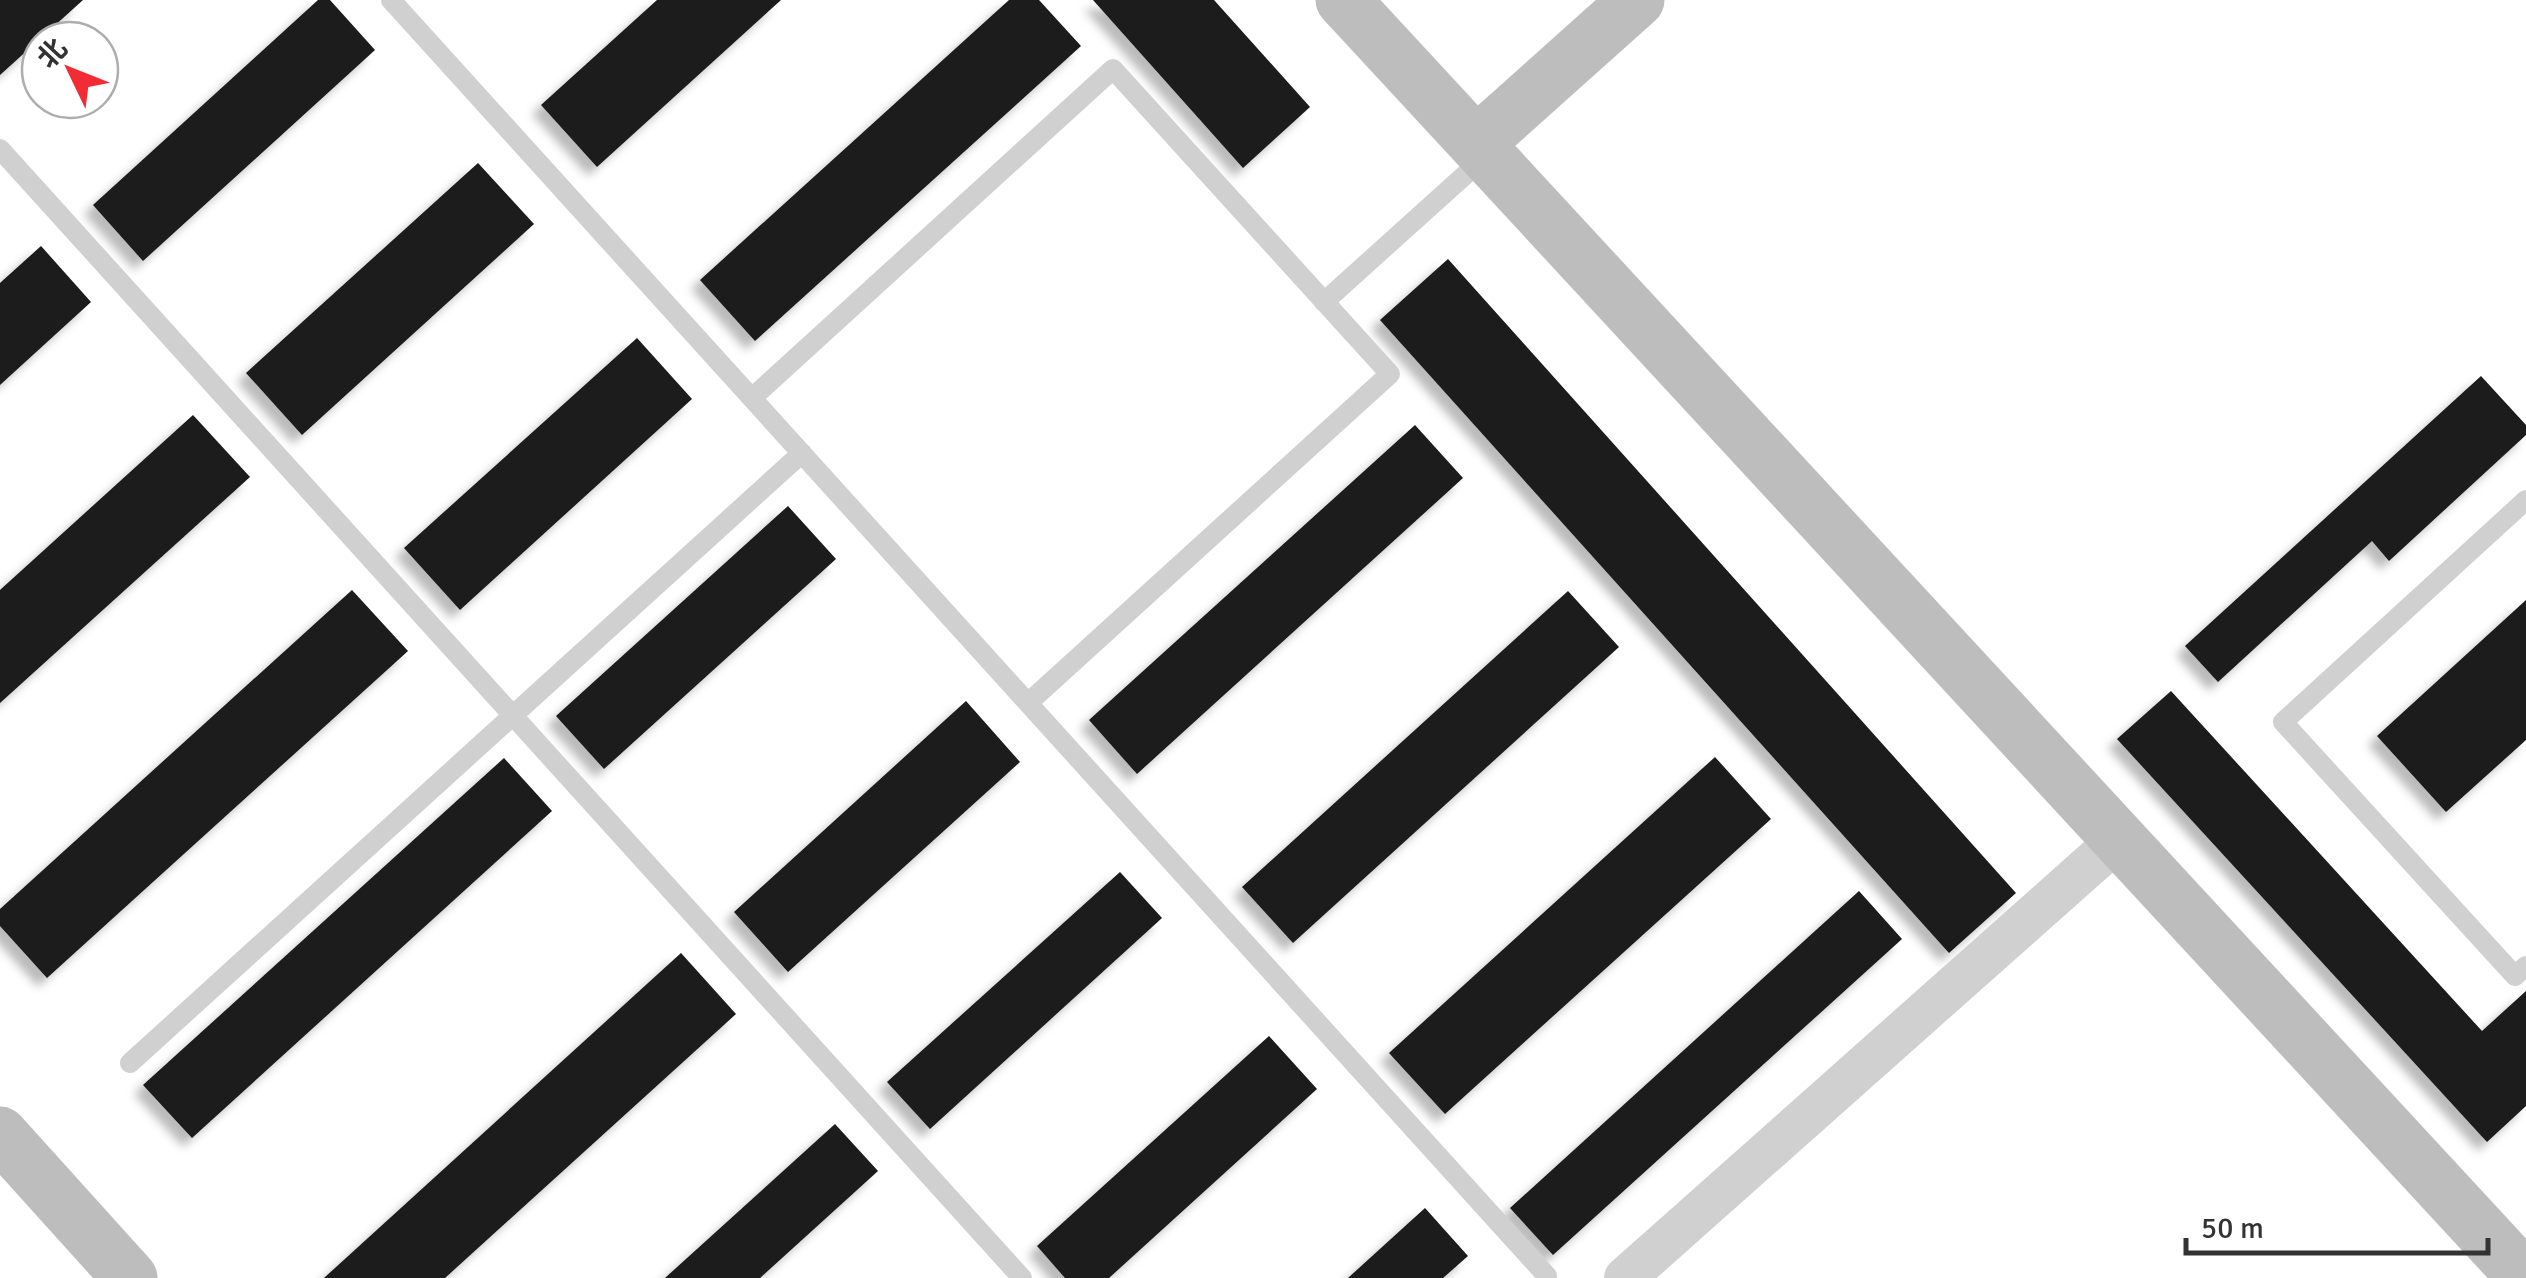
<svg xmlns="http://www.w3.org/2000/svg" width="2526" height="1278" viewBox="0 0 2526 1278" font-family="Signika,'Noto Sans SC',sans-serif">
	<defs>
		<filter id="shadow"><feDropShadow dx="-9" dy="9" stdDeviation="5" flood-color="#0004"/></filter>
	</defs>
	<rect width="100%" height="100%" fill="#fff"/>
	<path fill="#1a1a1a" filter="url(#shadow)" d="M0 0H83L0 75Z
		M318 0H330L375 50 143 261 93 205Z
		M657 0H781L597 167 541 105Z
		M1009 0H1039L1081 46 755 341 700 280Z
		M1093 0H1214L1310 107 1243 168Z
		M478 163 534 224 302 435 246 373Z
		M41 246 91 302 0 385V283Z
		M1448 259 2016 893 1949 953 1380 320Z
		M637 338 692 399 460 610 404 548Z
		M2481 376 2526 425V435L2389 561 2372 541 2218 682 2185 646Z
		M193 415 250 477 0 703V590Z
		M1415 425 1463 478 1137 774 1089 720Z
		M788 506 836 559 604 769 556 716Z
		M352 590 408 651 47 978 0 926V909Z
		M1568 591 1619 647 1293 943 1242 887Z
		M2526 600V740L2446 812 2377 736Z
		M2171 691 2482 1031 2526 991V1106L2487 1142 2117 739Z
		M966 701 1020 762 788 972 734 912Z
		M1715 757 1771 819 1445 1114 1389 1053Z
		M504 758 552 811 192 1138 143 1085Z
		M1120 872 1162 918 930 1129 887 1082Z
		M1859 891 1902 939 1553 1255 1510 1208Z
		M681 953 736 1014 445 1278H324Z
		M1269 1036 1317 1089 1109 1278H1065L1037 1246Z
		M835 1124 878 1171 760 1278H665Z
		M1425 1208 1468 1256 1443 1278H1348Z"/>
	<g fill="none" stroke-linecap="round" stroke-linejoin="round">
		<path stroke="#d0d0d0" stroke-width="20" d="M391 0 1547 1276
			M0 149 1022 1278
			M1324 302 1486 156
			M752 398 1113 69 1390 374 1028 703
			M2526 500 2283 722 2515 976 2526 966
			M130 1063 802 453"/>
		<path stroke="#d0d0d0" stroke-width="42" d="M1625 1278 2119 839"/>
		<path stroke="#bdbdbd" stroke-width="55" d="M1343 0 2525 1278
			M1476 144 1637 0
			M0 1134 130 1278"/>
	</g>
	<g transform="translate(70 70) rotate(313)"><circle r="48" fill="#ffffff" stroke="#adadad" stroke-width="2.5"/>
	<path d="M0-8L18 38L0 25L-18 38Z" fill="#f32b35"/>
	<text y="-15" font-size="28" font-weight="bold" text-anchor="middle" fill="#333333">北</text>
	</g>
	<path d="M2186 1238v15h302v-15" fill="none" stroke="#333333" stroke-width="5"/>
	<text x="2201" y="1238" font-size="30" fill="#333333" stroke="#ffffff" stroke-width="8" paint-order="stroke">50 m</text>
</svg>
